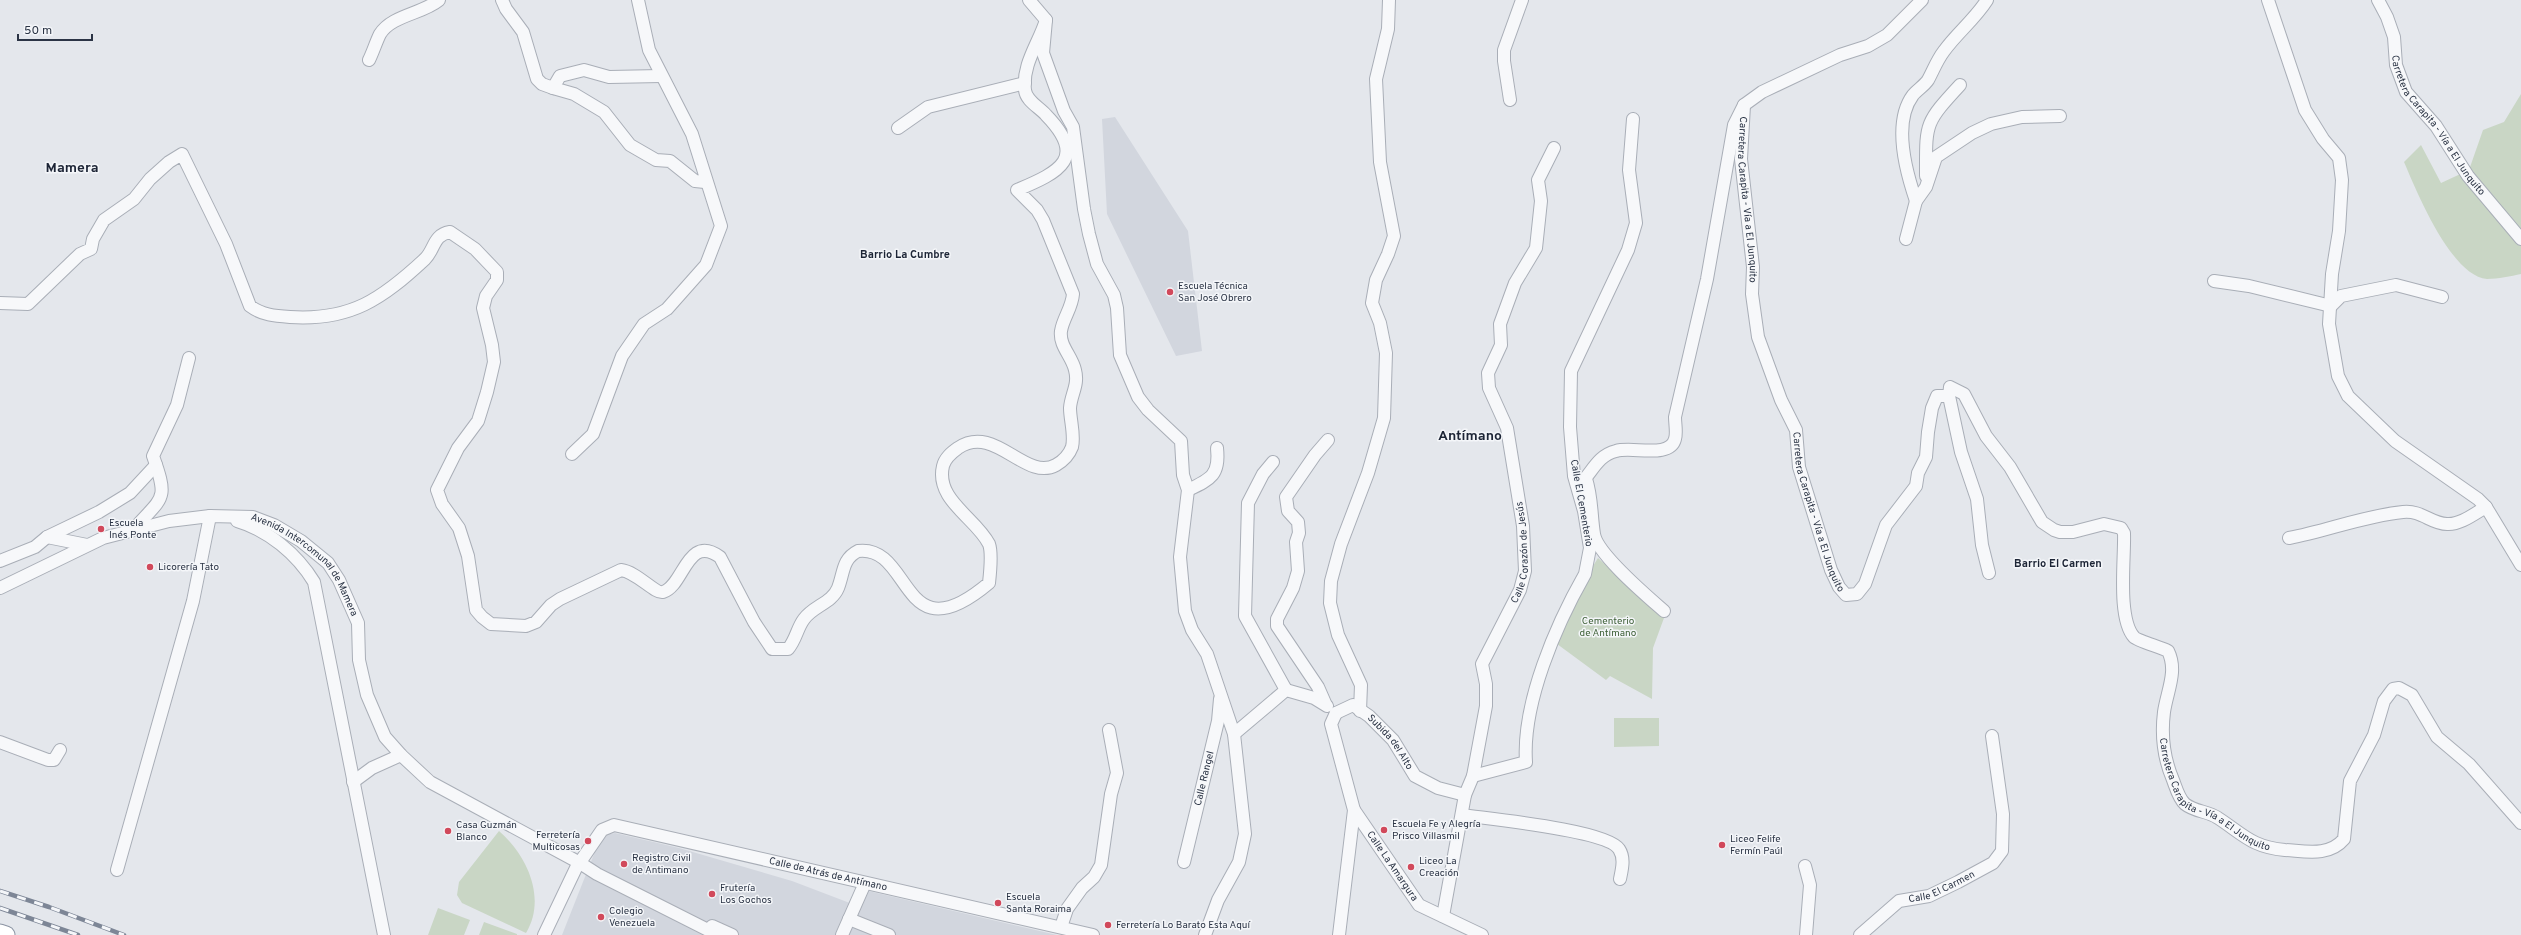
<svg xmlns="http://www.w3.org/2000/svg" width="2521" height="935" viewBox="0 0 2521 935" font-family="Overpass,sans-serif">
	<rect width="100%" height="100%" fill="#e4e7ec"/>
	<path fill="#d2d6de" d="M1115 117 1188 231 1202 351 1176 356 1107 214 1102 119Z
		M615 833 679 848 792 881 855 905 864 890 1057 935H562L596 849 604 835Z"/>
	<path fill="#c9d6c5" d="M2521 94V274C2511 276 2498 279 2487 279 2451 276 2417 192 2404 162L2421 145 2441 183 2469 170 2483 130 2504 122Z
		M1598 558 1664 618 1653 648 1652 699 1610 676 1606 680 1553 641 1572 600Z
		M1614 718H1659V746L1614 747Z
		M499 831C527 855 547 898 526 933L462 903 457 895 459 882Z
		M438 908 470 920 464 935H428Z
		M484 922 517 934V935H479Z"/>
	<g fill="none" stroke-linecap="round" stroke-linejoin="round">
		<defs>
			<g id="minor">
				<path d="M502 0 506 9 523 32 537 79 542 84 553 88 560 76 584 70 609 77 661 76"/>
				<path d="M1029 0 1046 20 1043 53 1064 111 1073 127 1084 209 1089 234 1097 264 1114 295 1117 308 1120 355 1138 397 1148 410 1181 441 1183 475 1188 490 1180 557 1185 611 1192 630 1207 654 1234 734 1245 834 1239 862 1218 900 1205 935"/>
				<path d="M2268 0 2305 110 2323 139 2339 158 2342 180 2339 231 2332 274 2329 324 2338 376 2348 396 2395 441 2478 499 2486 507 2521 565"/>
				<path id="s1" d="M2378 0 2387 17 2394 37 2396 65 2406 92 2436 126 2468 176 2521 239"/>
				<path d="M369 60C373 52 376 42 380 34 392 15 422 14 439 0"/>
				<path d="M553 88 574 94 604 112 630 145 656 160 670 161 695 181 705 182"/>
				<path d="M1510 100 1504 61V50L1522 0"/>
				<path id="s2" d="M1744 105 1741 159 1753 267 1752 294 1758 337 1781 400 1796 430 1799 467 1831 570 1839 587 1846 595 1857 594 1865 584 1886 525 1916 486 1918 473 1926 457 1928 432 1932 408 1937 396H1949L1950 387 1964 394 1986 436 2010 467 2042 522 2054 530 2060 532H2073L2104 524 2121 528 2124 533C2125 558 2117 618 2134 637 2138 641 2160 647 2168 651 2178 671 2167 691 2164 712 2161 736 2164 759 2173 780 2176 788 2179 799 2185 804 2195 812 2208 811 2218 818 2244 835 2252 847 2285 850 2305 851 2329 857 2344 839L2350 781 2374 735 2384 701 2393 689 2399 688 2412 695 2437 737 2469 764 2521 823"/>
				<path d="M898 128 928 107 1025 83"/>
				<path d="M1926 176C1926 123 1924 124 1960 85"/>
				<path d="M1916 201C1906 172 1892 123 1913 95 1917 90 1924 86 1928 80 1933 71 1937 60 1944 51 1957 33 1975 19 1987 0"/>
				<path d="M1906 239 1916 201 1926 187 1936 157 1972 133 1991 124 2022 117 2060 116"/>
				<path d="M2214 281 2249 286 2331 306 2341 296 2396 285 2442 297"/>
				<path d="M0 303 28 304 80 254 91 249 93 239 104 220 134 199 150 179 169 162 182 154 226 244 250 306C262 315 275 316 290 317 351 321 382 299 425 259 435 249 433 235 450 232L475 249 497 272V280L486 296 483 308 492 345 494 362 487 392 478 421 458 448 437 490 442 504 459 528 468 556 476 610 482 617 491 624 526 626 536 622 551 605 560 599 621 570C637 572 655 594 663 592 684 586 687 533 720 557L754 622 772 649H788C796 640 797 628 804 619 813 606 832 603 838 588 844 573 842 559 858 551 913 544 900 658 989 583 990 574 992 552 989 544 976 518 935 500 943 466 945 458 951 453 958 448 995 423 1025 482 1056 465 1063 461 1069 455 1072 447 1075 435 1070 420 1070 408 1071 394 1079 385 1075 370 1072 356 1059 346 1061 331 1063 318 1072 308 1073 294L1043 220 1037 210 1017 190C1060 172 1088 158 1046 115 1039 107 1026 101 1025 90 1022 64 1039 43 1046 20"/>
				<path d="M1949 396 1961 452 1977 499 1982 545 1989 573"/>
				<path d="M572 454 593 434 622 356 644 324 667 309 706 265 721 226 692 134 649 50 638 0"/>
				<path d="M1273 462 1263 474 1248 503 1245 616 1286 690"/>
				<path d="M1586 479C1592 497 1591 515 1594 534 1597 554 1647 596 1664 611"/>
				<path d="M1578 486C1592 474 1596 456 1616 451 1632 446 1670 459 1675 439 1677 433 1675 424 1675 417L1707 279 1734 125 1744 105 1762 92 1840 55 1868 46 1887 35 1922 0"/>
				<path d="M1188 490C1211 479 1220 475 1217 448"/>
				<path d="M237 521C268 530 297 554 314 582L384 935"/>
				<path d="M134 529C163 496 169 501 153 456L177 405 189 358"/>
				<path d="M47 537 87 545"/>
				<path d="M2289 538C2327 531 2363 516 2403 512 2422 510 2431 524 2447 524 2460 525 2474 514 2486 507"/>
				<path d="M0 561 35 547 47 537 99 512 130 493 156 465"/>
				<path id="s3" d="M0 588 103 538 169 521 210 516 253 517 274 525 301 541 328 563 339 580 358 623 359 660 367 695 385 737 401 755 430 782 580 863 597 874 718 935"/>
				<path d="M1325 703 1318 687 1277 626V619L1293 588 1298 571 1296 542 1299 533 1298 522 1288 511 1286 497 1315 455 1328 440"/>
				<path d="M1360 711 1361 685 1338 635 1330 603 1331 581 1341 544 1368 473 1384 418 1386 353 1380 323 1372 303 1376 280 1388 254 1394 236 1380 162 1376 79 1388 29 1389 0"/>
				<path d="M1336 713 1331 724 1354 810 1339 935"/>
				<path id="s4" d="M1336 713 1353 705 1369 716 1393 740 1415 776 1438 788 1465 795"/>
				<path d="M1234 734 1286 690 1314 698 1327 706"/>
				<path d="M0 742 48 760H54L60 750"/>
				<path d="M1473 776 1526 762C1522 703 1556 625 1585 574L1590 548 1584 511 1574 476 1570 427 1571 371 1628 250 1636 223 1629 170 1633 119"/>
				<path d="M353 782 372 768 401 755"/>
				<path id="s5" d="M1354 810 1419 905 1482 935"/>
				<path d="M1462 815C1489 819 1607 830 1619 849 1625 858 1622 869 1620 879"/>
				<path id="s6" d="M1184 862 1218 721 1220 699"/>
				<path d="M1805 866 1810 885 1806 935"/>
				<path d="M117 870 193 601 210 516"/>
				<path id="s7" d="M1443 916 1465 795 1473 776 1486 706V684L1482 664 1520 590 1525 571 1523 526 1507 428 1489 388 1488 373 1501 345 1500 324 1515 283 1536 248 1541 201 1538 180 1554 148"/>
				<path d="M849 919 889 935"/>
				<path d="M712 926 732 935"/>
				<path d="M1061 927 1067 909 1082 888 1094 877 1101 865 1111 794 1117 773 1109 730"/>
				<path id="s8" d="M544 935 576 868 602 830 614 825 1093 935"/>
				<path d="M842 935 865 883"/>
				<path id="s9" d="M1860 935 1899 901 1929 896 1958 882 1993 863 2002 851 2003 814 1992 736"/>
			</g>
			<path id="highway" d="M0 933 6 935"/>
		</defs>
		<use href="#minor" stroke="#a9aeb7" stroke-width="14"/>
		<use href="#highway" stroke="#8b94a3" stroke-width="19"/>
		<use href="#minor" stroke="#f7f8fa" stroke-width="12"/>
		<use href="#highway" stroke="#fff" stroke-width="17"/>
		<defs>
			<path id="rail" d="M0 891 49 907 124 935
				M0 908 78 935"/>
		</defs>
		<use href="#rail" stroke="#7d8696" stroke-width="4.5"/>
		<use href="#rail" stroke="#f4f6f9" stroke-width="3" stroke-dasharray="9" stroke-linecap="butt"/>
	</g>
	<g fill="#d1495b" stroke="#f4f6f9" stroke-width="1.5">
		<circle cx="1170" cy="292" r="4"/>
		<circle cx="101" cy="529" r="4"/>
		<circle cx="150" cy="567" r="4"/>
		<circle cx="1384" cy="830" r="4"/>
		<circle cx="448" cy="831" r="4"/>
		<circle cx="588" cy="841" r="4"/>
		<circle cx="1722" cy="845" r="4"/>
		<circle cx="624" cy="864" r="4"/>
		<circle cx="1411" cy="867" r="4"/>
		<circle cx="712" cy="894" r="4"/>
		<circle cx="998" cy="903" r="4"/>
		<circle cx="601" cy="917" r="4"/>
		<circle cx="1108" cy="925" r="4"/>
	</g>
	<g text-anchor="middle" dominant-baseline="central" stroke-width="3" stroke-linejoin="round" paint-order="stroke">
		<g font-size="10" fill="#2b3445" stroke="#f4f6f9">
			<text stroke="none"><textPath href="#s1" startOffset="142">Carretera Carapita - Vía a El Junquito</textPath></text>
			<text stroke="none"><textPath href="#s2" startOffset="95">Carretera Carapita - Vía a El Junquito</textPath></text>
			<text transform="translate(1581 503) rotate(80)">Calle El Cementerio</text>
			<text stroke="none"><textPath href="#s2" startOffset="419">Carretera Carapita - Vía a El Junquito</textPath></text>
			<text stroke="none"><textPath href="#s7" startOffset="378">Calle Corazón de Jesús</textPath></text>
			<text stroke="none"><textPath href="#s3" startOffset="340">Avenida Intercomunal de Mamera</textPath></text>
			<text stroke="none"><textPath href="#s4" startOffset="72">Subida del Alto</textPath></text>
			<text stroke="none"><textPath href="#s6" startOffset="86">Calle Rangel</textPath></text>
			<text stroke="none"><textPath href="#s2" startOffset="1328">Carretera Carapita - Vía a El Junquito</textPath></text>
			<text stroke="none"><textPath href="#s5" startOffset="68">Calle La Amargura</textPath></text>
			<text stroke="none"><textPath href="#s8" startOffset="353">Calle de Atrás de Antímano</textPath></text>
			<text stroke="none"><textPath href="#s9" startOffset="97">Calle El Carmen</textPath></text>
		</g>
		<g font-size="10" fill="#2b3445" stroke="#f4f6f9" text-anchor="start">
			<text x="1178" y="286">Escuela Técnica<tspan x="1178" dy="12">San José Obrero</tspan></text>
			<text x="109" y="523">Escuela<tspan x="109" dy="12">Inés Ponte</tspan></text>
			<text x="158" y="567">Licorería Tato</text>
			<text x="1392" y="824">Escuela Fe y Alegría<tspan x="1392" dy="12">Prisco Villasmil</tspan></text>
			<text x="456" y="825">Casa Guzmán<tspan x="456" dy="12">Blanco</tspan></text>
			<text x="580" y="835" text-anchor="end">Ferretería<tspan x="580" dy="12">Multicosas</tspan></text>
			<text x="1730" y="839">Liceo Felife<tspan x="1730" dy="12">Fermín Paúl</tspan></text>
			<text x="632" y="858">Registro Civil<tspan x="632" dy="12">de Antimano</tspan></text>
			<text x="1419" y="861">Liceo La<tspan x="1419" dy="12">Creación</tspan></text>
			<text x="720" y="888">Frutería<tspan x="720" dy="12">Los Gochos</tspan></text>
			<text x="1006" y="897">Escuela<tspan x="1006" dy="12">Santa Roraima</tspan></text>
			<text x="609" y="911">Colegio<tspan x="609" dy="12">Venezuela</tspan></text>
			<text x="1116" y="925">Ferretería Lo Barato Esta Aquí</text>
		</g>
		<g font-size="10" fill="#3f6138" stroke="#f4f6f9">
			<text x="1608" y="621">Cementerio<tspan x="1608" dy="12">de Antímano</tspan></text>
		</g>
		<g font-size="11" font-weight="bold" fill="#1d2536" stroke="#f4f6f9">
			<text x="905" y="255">Barrio La Cumbre</text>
			<text x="2058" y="564">Barrio El Carmen</text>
		</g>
		<g font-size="14" font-weight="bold" fill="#1d2536" stroke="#f4f6f9">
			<text x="72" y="168">Mamera</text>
			<text x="1470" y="436">Antímano</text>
		</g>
	</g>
	<path d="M18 34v6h74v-6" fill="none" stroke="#2b3445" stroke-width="2"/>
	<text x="24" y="34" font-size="12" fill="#2b3445" stroke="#f4f6f9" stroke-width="3" paint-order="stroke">50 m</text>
</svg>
